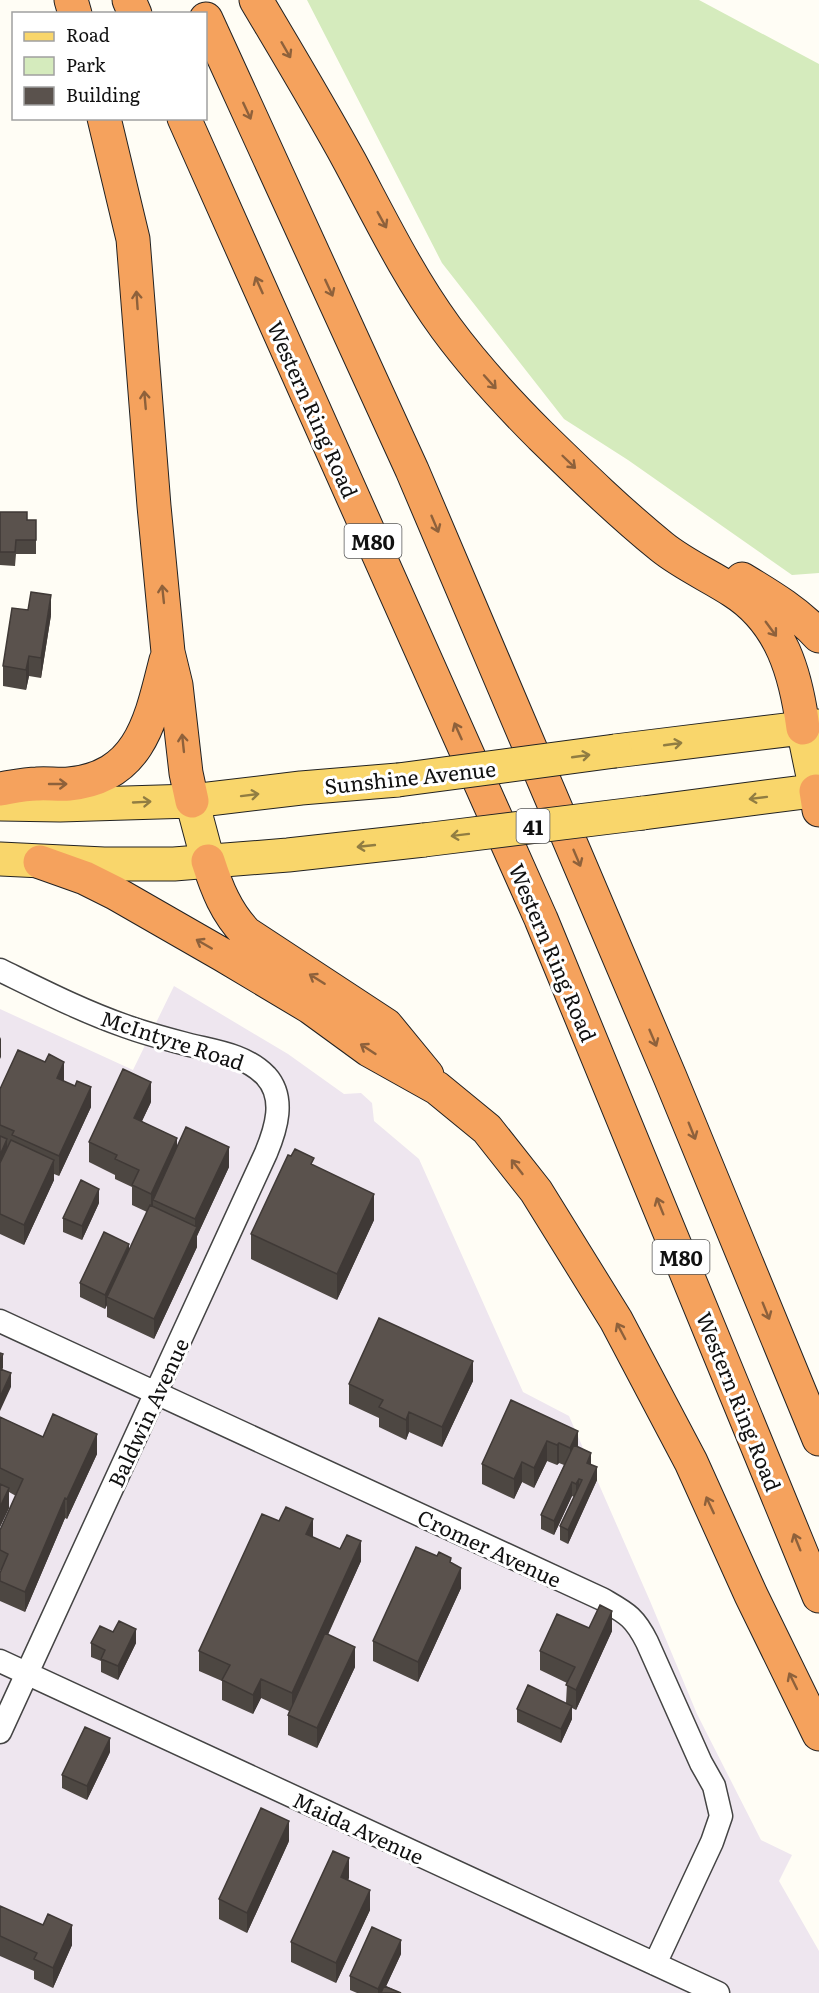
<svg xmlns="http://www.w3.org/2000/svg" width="819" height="1993" viewBox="0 0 819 1993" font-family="Literata,serif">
	<rect width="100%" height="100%" fill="#fffdf5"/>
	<path fill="#eee6ef" d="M174 986 288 1054 344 1094 361 1093 372 1103 374 1121 419 1159 523 1392 569 1416 650 1601 697 1714 761 1840 792 1855 779 1881 819 1951V1993H0V1009L133 1070Z"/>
	<path fill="#d5ebbd" d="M307 0H699L819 64V573L792 575 628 460 564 419 442 263Z"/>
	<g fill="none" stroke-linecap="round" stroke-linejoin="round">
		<defs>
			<path id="street" d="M0 970C41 990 82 1011 125 1026 144 1033 163 1038 182 1043 210 1051 244 1053 266 1076 286 1098 276 1129 266 1153L0 1732
				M0 1321 602 1599C626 1613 634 1616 647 1642L701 1763 714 1786 721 1816 712 1842 655 1964
				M0 1661 718 1993"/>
			<path id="primary" d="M803 728 816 791
				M615 751 819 726
				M192 801 208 861
				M0 804 60 805 192 801 301 788 398 780
				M643 813 819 790
				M0 859 104 864H174L288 855 424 840"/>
			<path id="highway" d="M71 0 75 14
				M129 0 135 14
				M256 0C288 54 320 107 350 162 380 218 408 276 446 328 474 366 507 402 541 436 580 474 620 513 662 547 683 564 710 576 733 591 782 622 796 675 803 728
				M206 19 412 470 670 1077 819 1439
				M104 118 133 239 154 506 168 652 176 685 186 773 192 801
				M184 118 541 919 819 1596
				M742 579C770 596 797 612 819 636
				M0 789C12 787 25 784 37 784 47 783 58 785 69 784 141 777 151 719 166 660
				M816 791 819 810
				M208 861C217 889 226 912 246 933L386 1025 427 1075
				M40 862 85 878 115 893 223 955 310 1007 369 1050 437 1088 487 1129 536 1191 616 1320 691 1462 751 1595 819 1734"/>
		</defs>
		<use href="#street" stroke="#444" stroke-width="25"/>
		<use href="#primary" stroke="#222" stroke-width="35"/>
		<use href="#highway" stroke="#222" stroke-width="35"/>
		<use href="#street" stroke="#fff" stroke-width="22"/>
		<use href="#primary" stroke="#f9d66b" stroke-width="33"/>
		<use href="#highway" stroke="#f5a25d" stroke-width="33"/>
		<defs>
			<path id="primary-bridge" d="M398 780 615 751
				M424 840 643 813"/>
		</defs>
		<use href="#primary-bridge" stroke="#222" stroke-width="35" stroke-linecap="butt"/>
		<use href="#primary-bridge" stroke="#f9d66b" stroke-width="33"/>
	</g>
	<path fill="#4d4742" d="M0 512 27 520H36V554H16L15 566 0 565Z
		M51 615 41 678 29 676 26 690 3 686V666Z
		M64 1081 91 1107 59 1176 54 1174V1180L24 1245 0 1234V1089Z
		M151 1102 142 1121 177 1147 229 1167 197 1236V1247L154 1339 107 1317V1305L105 1309 80 1297V1283L129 1250 147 1212 132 1205V1187L115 1179V1175L89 1162V1142Z
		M314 1166 374 1220 337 1300 251 1259V1234Z
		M99 1203 82 1240 63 1232V1218Z
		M473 1381 442 1447 409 1432 406 1440 379 1427V1418L349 1404V1384Z
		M511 1400 578 1447 591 1465 597 1480 568 1544 560 1540V1526L574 1497 572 1496 554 1535 541 1529V1515L564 1465 559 1463 557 1465 547 1461 534 1488 522 1482 514 1499 482 1484V1464Z
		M0 1417 43 1437 97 1454 67 1519 65 1518 25 1612 0 1601V1573L1 1571 0 1570V1530L16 1496 9 1492V1508L0 1527Z
		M313 1537 361 1561 328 1635 355 1667 317 1748 288 1735V1715L289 1711 261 1698 253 1714 222 1700V1681L199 1671V1651Z
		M451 1563 461 1588 418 1682 373 1661V1641Z
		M589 1628 612 1631 576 1710 572 1708V1719L561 1743 517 1722V1709L566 1703 567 1683 540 1670V1651Z
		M91 1643H136L118 1680 101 1672V1661L91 1657Z
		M110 1752 87 1800 62 1788V1775Z
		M289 1841 247 1933 219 1919V1899Z
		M349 1878 348 1880 370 1910 336 1983 291 1962V1942Z
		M0 1906 72 1945 53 1988 34 1979V1971L0 1956Z
		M401 1954 386 1986 401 1993H357L350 1990V1976Z"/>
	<path fill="#3f3936" d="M51 595V615L41 678V658Z
		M29 656V676L26 690V670Z
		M1 1037V1057L0 1059V1039Z
		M64 1062V1082L57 1078Z
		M151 1082V1102L134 1138V1118Z
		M91 1087V1107L59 1176V1156Z
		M177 1138V1158L153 1200V1211L151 1214V1194Z
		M7 1139V1159L0 1175V1155Z
		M229 1147V1167L197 1236V1247L154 1339V1319L195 1230V1219Z
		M54 1160V1180L24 1245V1225Z
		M99 1189V1203L82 1240V1226Z
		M374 1194V1220L337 1300V1274Z
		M129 1244V1257L107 1297V1305L105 1309V1295Z
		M3 1354V1368L0 1374V1361Z
		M473 1361V1381L442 1447V1427Z
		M11 1373V1387L0 1411V1397Z
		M409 1412V1432L406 1440V1420Z
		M578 1431V1451L570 1468V1448Z
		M97 1434V1454L67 1519V1499Z
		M547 1441V1461L534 1488V1468Z
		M559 1443V1463L557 1465V1445Z
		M591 1453V1467L587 1463Z
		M522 1462V1482L514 1499V1479Z
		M597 1467V1480L568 1544V1530Z
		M579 1479V1492L576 1498V1484Z
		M572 1482V1496L554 1535V1521Z
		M9 1488V1508L0 1527V1507Z
		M65 1498V1518L25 1612V1592Z
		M313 1519V1539L306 1534Z
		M361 1541V1561L292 1713V1693Z
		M461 1568V1588L418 1682V1662Z
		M612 1611V1631L576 1710V1690Z
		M136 1629V1643L118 1680V1666Z
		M355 1647V1667L317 1748V1728Z
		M261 1679V1698L253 1714V1695Z
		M572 1706V1719L561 1743V1729Z
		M110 1738V1752L87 1800V1786Z
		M289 1821V1841L247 1933V1913Z
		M349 1858V1878L341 1897V1877Z
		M370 1890V1910L336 1983V1963Z
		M72 1925V1945L53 1988V1968Z
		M401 1940V1954L383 1993H378V1989Z"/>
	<path fill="#5a524d" stroke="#3f3936" stroke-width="1.5" d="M0 512H27V520H36V540H16L15 552H0Z
		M31 592 51 595 41 658 29 656 26 670 3 666 12 608 28 610Z
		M18 1050 45 1062 49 1054 64 1062 57 1078 75 1086 77 1081 91 1087 59 1156 12 1135 14 1131 0 1125V1089Z
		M123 1069 151 1082 134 1118 177 1138 151 1194 132 1185 139 1170 115 1159 117 1155 89 1142Z
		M186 1127 229 1147 195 1219 153 1200Z
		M0 1136 7 1139 0 1155Z
		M11 1140 54 1160 24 1225 0 1214V1163Z
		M295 1149 314 1158 311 1164 374 1194 337 1274 251 1234 288 1155 291 1156Z
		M81 1180 99 1189 82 1226 63 1218Z
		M150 1205 197 1227 154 1319 107 1297Z
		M104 1232 129 1244 105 1295 80 1283Z
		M379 1318 473 1361 442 1427 409 1412 406 1420 379 1407 383 1400 349 1384Z
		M0 1353 3 1354 0 1361Z
		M0 1369 11 1373 0 1397Z
		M511 1400 578 1431 570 1448 559 1443 557 1445 547 1441 534 1468 522 1462 514 1479 482 1464Z
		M53 1414 97 1434 67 1499 65 1498 25 1592 0 1581V1573L8 1554 0 1550V1530L23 1479 0 1468V1417L43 1437Z
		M574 1445 591 1453 587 1463 597 1467 568 1530 560 1526 582 1480 579 1479 576 1484 572 1482 554 1521 541 1515Z
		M0 1484 9 1488 0 1507Z
		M286 1507 313 1519 306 1534 340 1549 347 1535 361 1541 292 1693 261 1679 253 1695 222 1680 230 1665 199 1651 262 1514 279 1521Z
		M416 1547 437 1556 439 1552 451 1558 450 1562 461 1568 418 1662 373 1641Z
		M600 1605 612 1611 576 1690 566 1685 575 1667 540 1651 557 1614 589 1628Z
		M119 1621 136 1629 118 1666 101 1659 105 1650 91 1643 100 1626 113 1632Z
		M325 1633 355 1647 317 1728 288 1715Z
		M528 1685 572 1706 561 1729 517 1709Z
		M85 1727 110 1738 87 1786 62 1775Z
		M261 1808 289 1821 247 1913 219 1899Z
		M333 1851 349 1858 341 1877 370 1890 336 1963 291 1942Z
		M0 1906 43 1925 48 1914 72 1925 53 1968 34 1959 37 1953 0 1936Z
		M372 1927 401 1940 378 1989 350 1976Z
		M384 1986 401 1993H381Z"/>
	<defs><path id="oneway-shaft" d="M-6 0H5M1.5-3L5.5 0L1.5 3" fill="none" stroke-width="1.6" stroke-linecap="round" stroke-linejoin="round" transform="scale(1.5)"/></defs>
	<g stroke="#8e613b">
		<use href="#oneway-shaft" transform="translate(286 50) rotate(60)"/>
		<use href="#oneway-shaft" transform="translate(247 111) rotate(65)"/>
		<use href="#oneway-shaft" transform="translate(382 220) rotate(61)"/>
		<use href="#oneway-shaft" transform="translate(259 285) rotate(-114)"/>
		<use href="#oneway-shaft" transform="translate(329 288) rotate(65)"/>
		<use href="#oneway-shaft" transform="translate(137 300) rotate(-94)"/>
		<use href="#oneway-shaft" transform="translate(490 382) rotate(48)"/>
		<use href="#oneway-shaft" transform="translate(145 400) rotate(-95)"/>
		<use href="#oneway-shaft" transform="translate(569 462) rotate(44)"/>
		<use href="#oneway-shaft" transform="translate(435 524) rotate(67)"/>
		<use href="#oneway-shaft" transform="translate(163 594) rotate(-96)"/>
		<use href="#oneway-shaft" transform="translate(771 629) rotate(54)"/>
		<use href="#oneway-shaft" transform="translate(458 731) rotate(-114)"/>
		<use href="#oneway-shaft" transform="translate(183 743) rotate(-96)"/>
		<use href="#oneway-shaft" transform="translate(58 784)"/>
		<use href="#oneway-shaft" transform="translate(577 858) rotate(67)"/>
		<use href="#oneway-shaft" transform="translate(204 944) rotate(-150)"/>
		<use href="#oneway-shaft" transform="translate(317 979) rotate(-148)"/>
		<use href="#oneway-shaft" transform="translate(653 1038) rotate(67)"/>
		<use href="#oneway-shaft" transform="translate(368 1049) rotate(-147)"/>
		<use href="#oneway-shaft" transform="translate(692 1131) rotate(68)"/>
		<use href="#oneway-shaft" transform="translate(517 1167) rotate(-128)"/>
		<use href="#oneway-shaft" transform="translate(660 1206) rotate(-112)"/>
		<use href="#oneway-shaft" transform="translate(766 1311) rotate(68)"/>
		<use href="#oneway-shaft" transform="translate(621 1331) rotate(-118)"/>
		<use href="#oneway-shaft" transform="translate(710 1505) rotate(-115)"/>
		<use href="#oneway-shaft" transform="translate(797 1542) rotate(-112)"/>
		<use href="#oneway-shaft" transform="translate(793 1681) rotate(-116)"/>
	</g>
	<g stroke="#917d42">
		<use href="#oneway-shaft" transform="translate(673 744) rotate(-8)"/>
		<use href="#oneway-shaft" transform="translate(581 756) rotate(-8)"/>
		<use href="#oneway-shaft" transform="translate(250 795) rotate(-7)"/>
		<use href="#oneway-shaft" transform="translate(758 798) rotate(173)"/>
		<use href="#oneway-shaft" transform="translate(142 802) rotate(-3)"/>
		<use href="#oneway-shaft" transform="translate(460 835) rotate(173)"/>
		<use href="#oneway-shaft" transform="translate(366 846) rotate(174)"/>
	</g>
	<g text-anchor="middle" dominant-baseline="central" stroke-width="6" stroke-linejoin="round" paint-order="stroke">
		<g fill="#fff" stroke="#585858" stroke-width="1.5">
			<rect x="344.5" y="524" width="57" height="34" rx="4.5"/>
			<rect x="516.5" y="809" width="33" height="34" rx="4.5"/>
			<rect x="652.5" y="1240" width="57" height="34" rx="4.5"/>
		</g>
		<g font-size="20" font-weight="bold" fill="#111">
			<text x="373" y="541">M80</text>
			<text x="533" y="826">41</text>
			<text x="681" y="1257">M80</text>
		</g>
		<g font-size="21" fill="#111" stroke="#fff">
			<text transform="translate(314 409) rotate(66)">Western Ring Road</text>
			<text transform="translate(410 776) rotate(-6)">Sunshine Avenue</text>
			<text transform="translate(554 952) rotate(67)">Western Ring Road</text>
			<text transform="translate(173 1039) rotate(18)">McIntyre Road</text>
			<text transform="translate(740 1401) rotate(68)">Western Ring Road</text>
			<text transform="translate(147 1412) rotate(-65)">Baldwin Avenue</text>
			<text transform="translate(490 1547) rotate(25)">Cromer Avenue</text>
			<text transform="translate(359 1827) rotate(25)">Maida Avenue</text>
		</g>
	</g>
	<rect x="12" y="12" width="195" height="108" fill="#ffffff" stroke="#a0a0a0" stroke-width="1.5"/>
	<rect x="24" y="32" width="30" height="9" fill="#f9d66b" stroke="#a0a0a0" stroke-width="1.5"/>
	<text x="66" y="42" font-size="18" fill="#111111">Road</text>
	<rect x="24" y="57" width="30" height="18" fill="#d5ebbd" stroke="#a0a0a0" stroke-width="1.5"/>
	<text x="66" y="72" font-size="18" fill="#111111">Park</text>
	<rect x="24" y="87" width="30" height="18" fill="#5a524d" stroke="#a0a0a0" stroke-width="1.5"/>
	<text x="66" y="102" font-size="18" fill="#111111">Building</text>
</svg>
